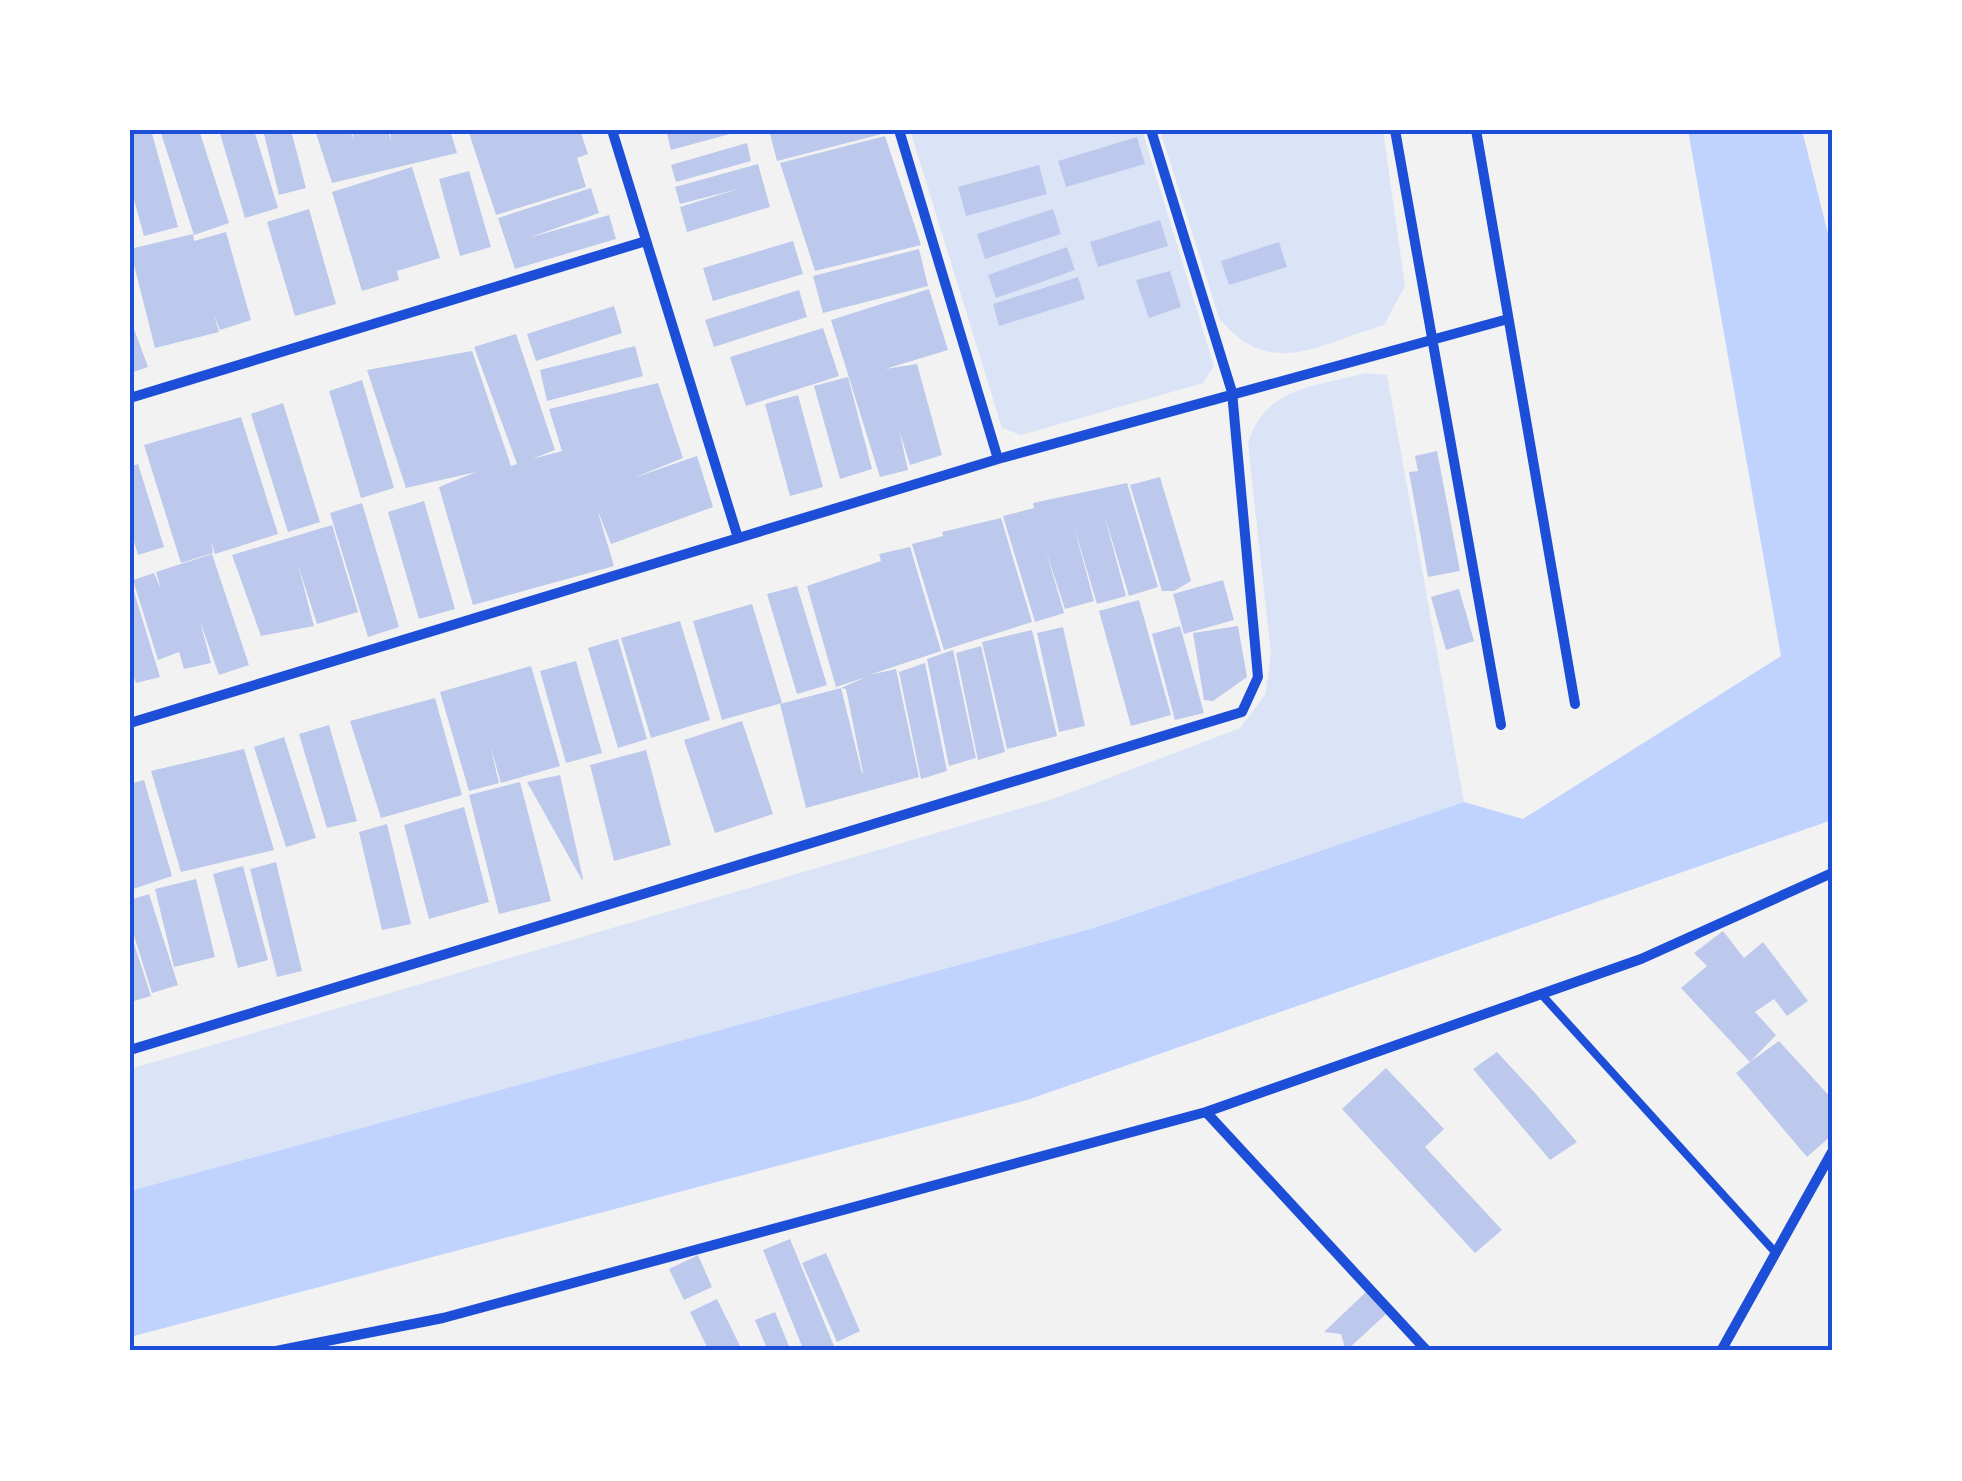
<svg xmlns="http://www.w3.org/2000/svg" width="1962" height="1481" viewBox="0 0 1962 1481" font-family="'IBM Plex Sans',sans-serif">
	<rect width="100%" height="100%" fill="#f2f2f2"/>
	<path fill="#dbe4f7" d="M910 130H1142L1214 366 1203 383 1021 435 1002 428Z
		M1160 130H1383L1405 286 1384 325C1318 344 1270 381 1219 318Z
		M1365 373 1387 375 1464 802 1094 928 130 1191V1069L1056 798 1240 728 1265 695 1271 654 1248 444C1264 387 1314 387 1365 373Z"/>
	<path fill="#bfd3fe" d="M1688 130H1802L1832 250V820L1027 1100 130 1337V1191L1094 928 1464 802 1523 819 1781 656Z"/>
	<path fill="#bdc9ec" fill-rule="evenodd" d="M130 130H151L178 227 144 236 130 185Z
		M160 130H199L229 223 194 235Z
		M219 130H254L278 208 245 218Z
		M263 130H291L306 188 279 195Z
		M315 130H350L354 140 352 130H388L391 141 390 130H450L457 153 332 183Z
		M468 130H580L588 154 577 158 586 187 496 215Z
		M666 130H741V131L671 150Z
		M769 130H881L882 134 777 161Z
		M885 136 921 245 815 271 780 163Z
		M1137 137 1145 164 1066 187 1058 161Z
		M747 143 751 161 676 182 671 165Z
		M758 164 770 207 687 232 680 207 738 189 680 204 675 187Z
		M1039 165 1047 194 966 216 958 187Z
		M412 167 440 258 397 271 399 280 362 291 332 192Z
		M469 171 491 247 460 256 439 179Z
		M591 188 599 213 528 238 609 215 616 239 515 269 498 218Z
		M309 209 336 304 295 316 267 222Z
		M1053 209 1061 234 985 259 977 234Z
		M1160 220 1168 246 1098 267 1090 242Z
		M226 232 251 320 220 330 214 315 219 332 155 348 130 249 193 234 194 241Z
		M793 241 803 274 713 301 703 268Z
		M1279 242 1287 267 1229 285 1221 261Z
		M1067 247 1075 270 996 298 988 275Z
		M919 249 928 286 823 313 813 276Z
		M1170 271 1181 307 1149 318 1136 280Z
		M1078 277 1085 299 999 326 993 304Z
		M929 289 948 350 885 369 917 364 942 455 910 465 899 430 908 470 880 477 831 320Z
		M799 290 807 317 714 347 705 320Z
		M614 306 622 333 536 361 527 334Z
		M130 318 148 367 130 373Z
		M823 328 839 376 746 406 730 357Z
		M516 334 555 450 532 459 562 451 549 409 658 383 683 458 633 478 697 456 713 507 611 544 597 509 614 566 473 605 439 487 476 472 406 488 367 370 472 351 511 466 517 464 474 347Z
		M635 346 643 376 547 401 540 370Z
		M848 377 872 469 840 479 814 386Z
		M362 380 394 488 361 498 329 391Z
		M798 395 823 487 790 496 765 404Z
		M283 403 320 522 288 532 251 414Z
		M241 417 278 534 215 554 211 541 213 553 181 563 144 445Z
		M1437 451 1460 571 1428 577 1409 472 1418 471 1415 456Z
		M138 464 164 547 138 555 130 528V467Z
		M1160 477 1191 581 1174 591H1162L1130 485Z
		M1127 483 1158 587 1129 596 1104 514 1126 596 1097 604 1073 523 1094 601 1065 609 1046 551 1064 613 1035 622 1003 516 1034 508 1033 503Z
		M424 501 455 609 419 619 388 512Z
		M362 503 399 627 368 637 330 513Z
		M1001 518 1032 622 944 650 912 544 943 536 942 532Z
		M332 525 358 612 317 624 298 565 314 626 261 636 232 555Z
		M910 547 941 651 869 675 896 669 919 777 806 808 780 704 841 688 866 677 836 687 807 586 881 561 879 554ZM841 688 846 689 863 773H862Z
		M212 554 249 665 219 675 200 621 211 663 184 669 179 652 158 660 133 580 154 573 161 589 156 572Z
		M1223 580 1234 620 1184 634 1173 594Z
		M131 582 160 677 136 683 130 666Z
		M797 586 827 685 797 694 767 594Z
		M1459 589 1474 641 1446 650 1431 597Z
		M1139 600 1171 715 1131 726 1099 611Z
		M752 604 782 703 722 720 693 621Z
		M680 621 710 720 651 738 621 638Z
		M1180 626 1204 713 1175 720 1152 634Z
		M1238 626 1247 677 1213 701 1204 700 1193 633Z
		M1063 627 1085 726 1059 732 1037 633Z
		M1032 630 1057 736 1007 749 982 642Z
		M618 639 647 739 618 748 588 648Z
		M981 646 1005 752 978 760 956 653Z
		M953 650 976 758 949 766 927 659Z
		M576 661 602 753 566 763 540 671Z
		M925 663 947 771 921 779 899 672Z
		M531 666 560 766 501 783 490 745 499 783 469 791 440 692Z
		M435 698 462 795 381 818 350 721Z
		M742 721 773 814 715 833 684 740Z
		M329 725 357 821 327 828 299 734Z
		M284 737 316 838 286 847 254 747Z
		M244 749 274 850 181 872 151 771Z
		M646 750 671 845 614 861 590 765Z
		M560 775 583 879 582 880 527 782Z
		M144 780 172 876 130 890V784Z
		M520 782 551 901 499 914 469 795Z
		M464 807 489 902 429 919 404 825Z
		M387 824 411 924 382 930 359 832Z
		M276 862 302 971 277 977 250 869Z
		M243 866 268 960 238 968 213 874Z
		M196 879 215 957 174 967 155 889Z
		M149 894 178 985 152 993 130 923V900Z
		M130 931 151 996 130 1002Z
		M1723 931 1744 958 1763 942 1808 1001 1787 1016 1774 999 1755 1012 1776 1035 1750 1062 1779 1041 1832 1099V1135L1807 1157 1736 1073 1750 1062 1681 988 1707 966 1694 953Z
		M1497 1052 1535 1093 1577 1142 1550 1160 1473 1069Z
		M1386 1068 1444 1129 1425 1147 1502 1230 1475 1253 1342 1109Z
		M790 1239 836 1351H804L763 1250Z
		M826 1253 860 1331 837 1342 802 1263Z
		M698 1255 712 1287 684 1300 669 1269Z
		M1366 1292 1386 1314 1346 1351 1341 1334 1324 1332Z
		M717 1299 740 1346 730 1351H709L690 1312Z
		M775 1312 791 1351H768L755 1320Z"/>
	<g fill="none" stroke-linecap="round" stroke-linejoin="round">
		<path stroke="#1d4ed8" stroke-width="8" d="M1542 995 1775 1252"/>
		<path stroke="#1d4ed8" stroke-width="10" d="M612 130 738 538
			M899 130 998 459
			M1395 130 1501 725
			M1476 130 1575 704
			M130 398 646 241
			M130 723 998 459 1508 319
			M130 1050 1242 712 1258 677 1232 392 1151 130
			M1206 1112 1427 1351
			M276 1351 443 1318 1206 1112 1641 959 1832 873
			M1721 1351 1832 1152"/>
	</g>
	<rect width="1962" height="1481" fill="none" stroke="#ffffff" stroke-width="265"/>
	<rect x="132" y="132" width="1698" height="1216" fill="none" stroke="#1d4ed8" stroke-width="4"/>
</svg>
